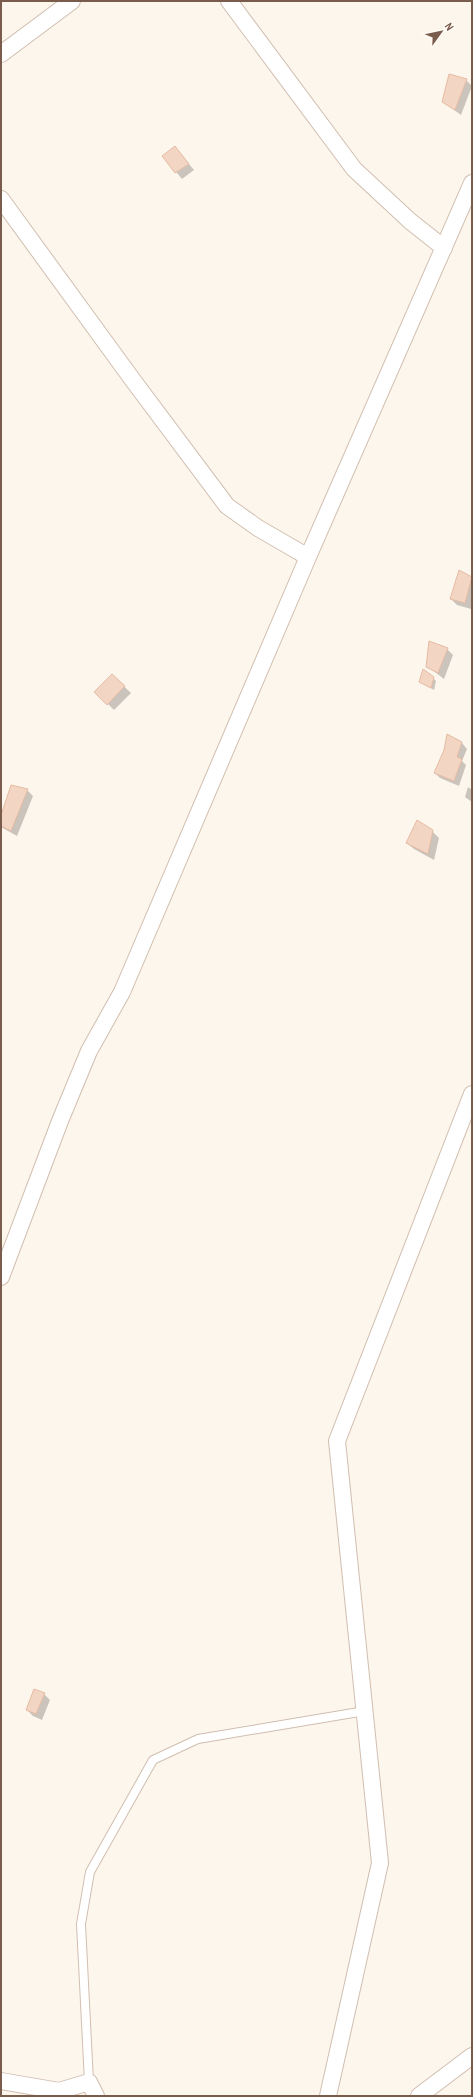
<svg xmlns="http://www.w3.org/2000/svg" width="473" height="2097" viewBox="0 0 473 2097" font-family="'Archivo Narrow',sans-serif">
	<rect width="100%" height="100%" fill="#fdf6ec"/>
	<path fill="#0003" d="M466 80 472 86 461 115 443 102Z
		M175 147 194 170 182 179 163 156Z
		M459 571 472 578 471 609 457 605 451 599Z
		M447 649 453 655 444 679 427 666Z
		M112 675 131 693 114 710 96 692Z
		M433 678 436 681 434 690 420 682Z
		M462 743 467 749 462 761 466 765 459 786 440 778 435 773 445 750Z
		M468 787 472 790V802L465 797Z
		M27 790 33 796 17 836 1 827V818Z
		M432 831 439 838 434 860 414 849 407 843Z
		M44 1694 50 1700 42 1720 33 1716 27 1710Z"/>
	<path fill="#f3d5c3" stroke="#e6bba3" d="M449 74 467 79 455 110 442 102Z
		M175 146 189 164 175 173 162 156Z
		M459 570 472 577 465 603 450 599Z
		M429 641 448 648 438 673 426 667Z
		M423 669 434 677 431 688 419 682Z
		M112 674 125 686 107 705 94 692Z
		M447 734 462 742 457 757 462 759 454 781 434 773 444 750Z
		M11 785 28 789 11 831 1 826V815Z
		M417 820 433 830 428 854 406 843Z
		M34 1689 45 1693 36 1714 26 1710Z"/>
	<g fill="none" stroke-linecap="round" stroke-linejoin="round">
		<defs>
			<path id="service" d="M89 2082 81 1924 90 1872 153 1760 198 1739 365 1711"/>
			<path id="minor" d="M229 1 354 169 410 221 444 248
				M1 54 72 1
				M1 199 132 379 227 506 258 528 308 557
				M1 1277 60 1121 89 1051 122 992 308 557 472 183
				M1 2081 59 2091 89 2082 96 2096
				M328 2096 380 1863 337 1441 472 1094
				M419 2096 472 2056"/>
		</defs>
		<use href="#service" stroke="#d1beb0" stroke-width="10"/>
		<use href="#minor" stroke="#d1beb0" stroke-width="18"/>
		<use href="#service" stroke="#fff" stroke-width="8"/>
		<use href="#minor" stroke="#fff" stroke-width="16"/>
	</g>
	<rect width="473" height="2097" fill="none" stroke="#7a5c4d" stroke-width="4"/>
	<g transform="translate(441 32) rotate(57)" stroke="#fffaf3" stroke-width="3" paint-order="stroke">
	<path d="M0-3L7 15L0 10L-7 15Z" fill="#7a5c4d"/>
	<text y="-6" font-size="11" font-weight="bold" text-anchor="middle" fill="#7a5c4d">N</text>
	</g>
</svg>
